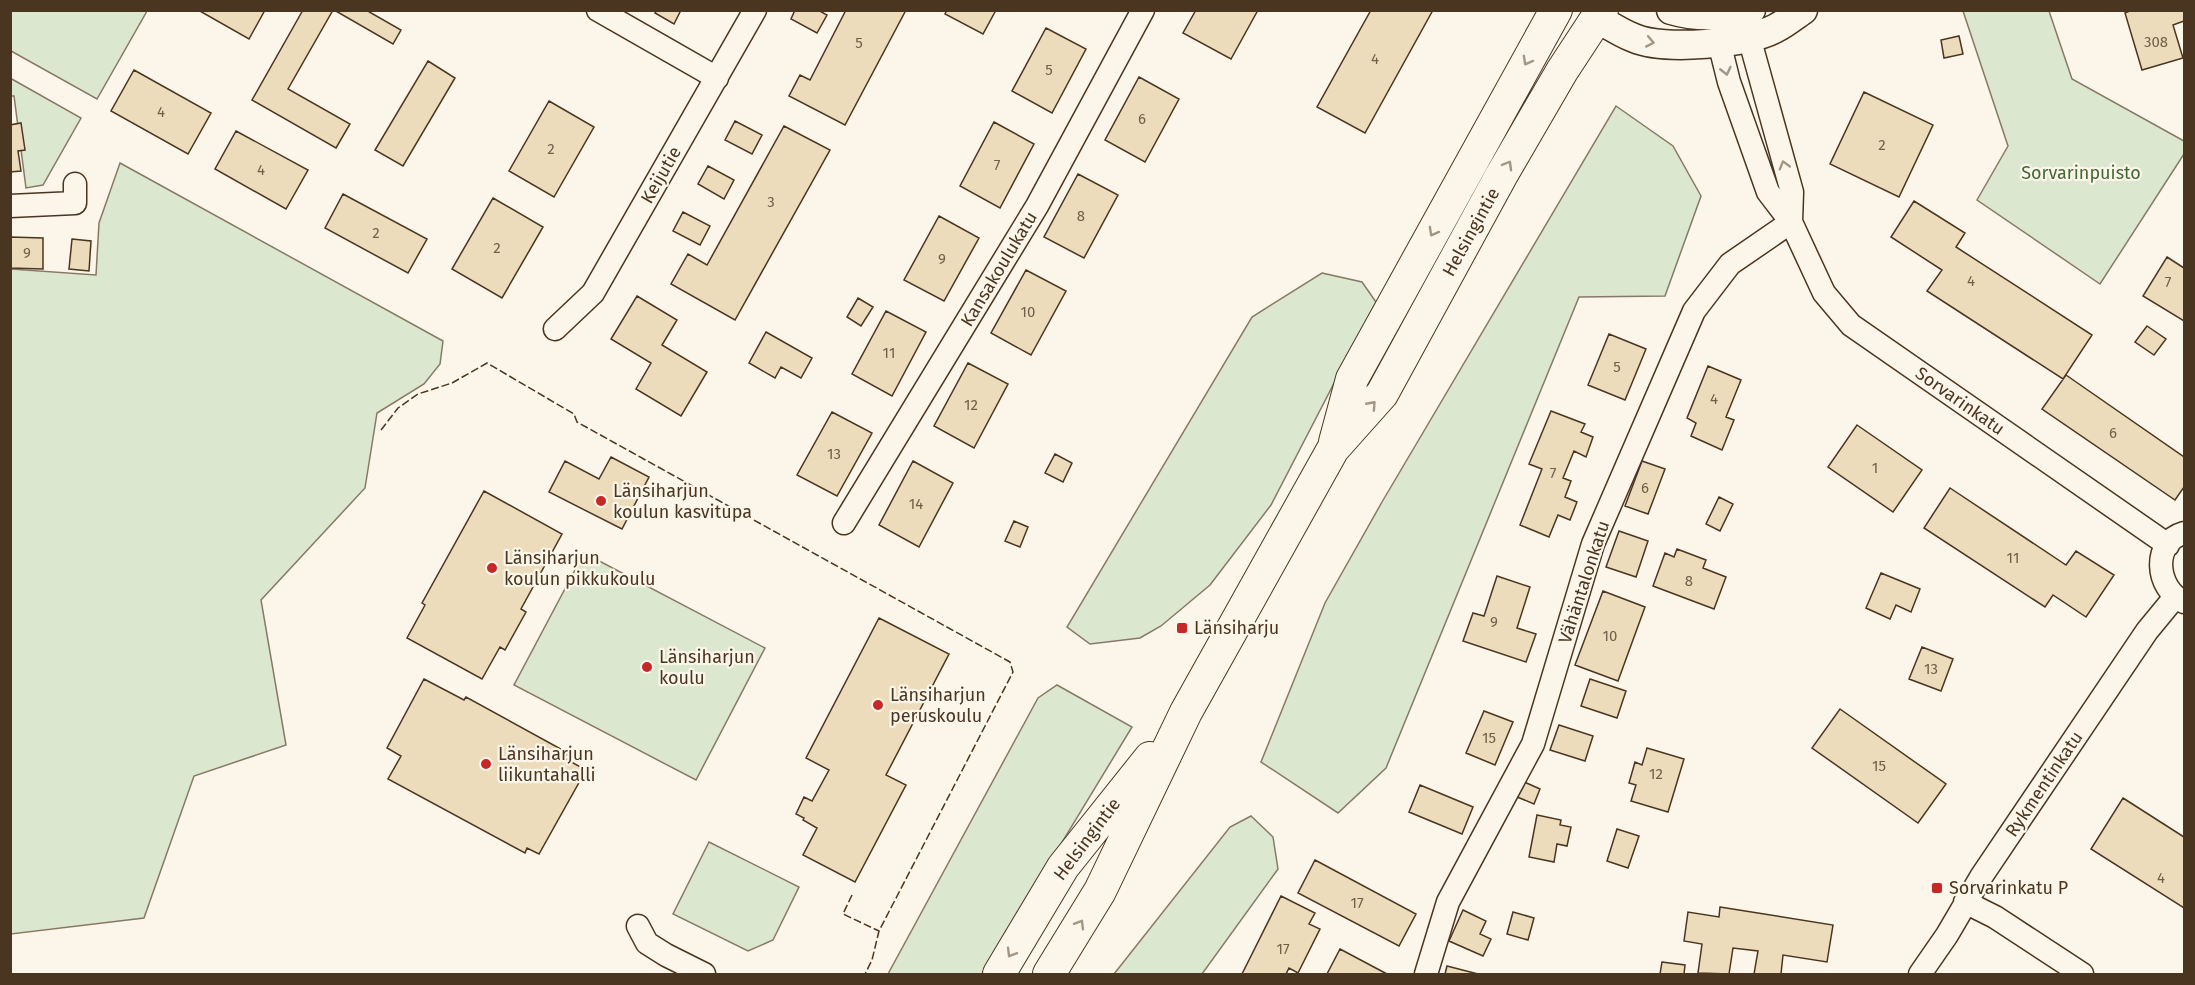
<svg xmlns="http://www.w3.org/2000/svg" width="2195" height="985" viewBox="0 0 2195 985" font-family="'Fira Sans',sans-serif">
	<rect width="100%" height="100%" fill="#fbf6e9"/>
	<path fill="#dce7d0" stroke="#887966" stroke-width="1.5" d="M11 10H147V11L97 99 11 51Z
		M1963 11H2049L2072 79 2184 141V154L2100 284 1977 200 2008 146Z
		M10 78 81 118 43 185 26 188 14 96H11Z
		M1616 106 1673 146 1701 196 1665 296 1579 297 1386 768 1338 813 1261 762 1325 603 1382 502Z
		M120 163 443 341 440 364 424 384 377 413 365 488 261 600 286 745 194 776 144 918 11 934V269L96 275 99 223Z
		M1322 273 1362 282 1376 302 1271 505 1210 585 1161 626 1140 638 1090 644 1067 627 1252 317Z
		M584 553 765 648 696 780 514 685Z
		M1057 685 1132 727 982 974H888L1038 698Z
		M1251 816 1273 837 1278 869 1202 974H1114L1230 827Z
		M709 842 799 887 773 940 748 951 673 914Z"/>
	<path fill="#ecdcbc" stroke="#4a3520" stroke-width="1.5" d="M198 10H265L249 39Z
		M303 10H333L288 89 350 124 336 148 252 100Z
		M334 10H366L401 30 393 44Z
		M657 10H681L674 24 655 13Z
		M795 10H818L827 15 817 33 791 19Z
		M846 10H906L845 125 789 96 800 75 810 80Z
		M947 10H996L983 34 945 14Z
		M1196 10H1258L1231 59 1183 33Z
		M1371 10H1433L1365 133 1317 107Z
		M2132 10H2184V21L2173 25 2183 58 2142 70 2125 13Z
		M1046 28 1086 49 1052 113 1012 91Z
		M1959 36 1963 54 1944 58 1941 40Z
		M428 61 455 78 403 166 375 150Z
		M134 70 211 113 188 154 111 111Z
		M1139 77 1179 99 1145 162 1105 140Z
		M1864 92 1933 125 1899 197 1830 164Z
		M549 101 594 127 554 197 509 171Z
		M735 121 762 135 752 154 725 140Z
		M994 122 1034 144 1000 208 960 186Z
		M21 123 25 150 18 151 21 171 10 172V125Z
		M784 126 830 150 735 320 671 284 688 254 707 265Z
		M236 131 308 170 286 209 215 169Z
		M708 166 734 180 724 199 698 184Z
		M1078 174 1118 195 1084 258 1044 237Z
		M343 194 427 239 408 273 325 228Z
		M493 198 543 227 502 298 452 269Z
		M1914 201 1965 233 1956 247 2092 335 2063 379 1927 291 1942 270 1891 237Z
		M683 212 710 226 700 245 673 231Z
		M939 216 979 238 944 301 904 280Z
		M10 237 43 238V269L10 268Z
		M72 239 91 241 89 271 69 269Z
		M2167 257 2184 268V321L2143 296Z
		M1026 270 1066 291 1031 355 991 333Z
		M637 296 677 320 662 345 707 372 681 416 636 389 651 363 611 339Z
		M858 298 873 307 861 326 847 317Z
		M886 311 926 332 892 396 852 374Z
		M2147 326 2166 339 2154 355 2135 342Z
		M766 332 812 358 801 378 781 367 775 378 749 363Z
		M1609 334 1646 349 1625 400 1588 385Z
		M968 363 1008 384 974 448 934 426Z
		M1708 366 1741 380 1726 417 1734 420 1722 450 1691 436 1696 423 1687 418Z
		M2066 375 2184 457V487L2175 500 2042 409Z
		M1551 411 1585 424 1581 432 1593 437 1586 457 1574 451 1563 478 1571 481 1565 497 1577 502 1570 520 1558 515 1549 537 1520 525 1542 469 1529 464Z
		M832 412 872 433 837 496 797 475Z
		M1857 425 1922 470 1893 512 1828 467Z
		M1055 454 1072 463 1063 482 1045 473Z
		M611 457 649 477 622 529 549 492 565 461 599 479Z
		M913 461 953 483 919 547 879 525Z
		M1642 461 1665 469 1648 514 1625 506Z
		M1950 488 2066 565 2076 551 2114 575 2086 617 2053 595 2045 607 1924 528Z
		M484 491 562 534 521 609 526 612 505 650 500 647 482 679 407 638 425 605 422 603Z
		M1719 497 1733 504 1720 531 1706 524Z
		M1014 521 1028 527 1020 547 1005 541Z
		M1619 531 1648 541 1636 577 1606 567Z
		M1677 549 1706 560 1703 568 1726 577 1714 609 1653 586 1665 553 1674 557Z
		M1881 573 1920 589 1911 612 1896 605 1890 619 1866 608Z
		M1497 576 1530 587 1517 628 1536 634 1526 662 1463 641 1473 613 1484 616Z
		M1603 591 1645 607 1618 681 1575 665Z
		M879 618 949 654 886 775 906 785 855 882 803 855 817 828 803 820 804 818 796 814 804 797 812 801 829 770 806 758Z
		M1922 647 1953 659 1941 691 1909 679Z
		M424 679 464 700 466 697 568 753 564 758 586 770 539 854 527 848 525 853 388 779 401 756 387 748Z
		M1590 679 1626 691 1617 718 1581 706Z
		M1840 709 1946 784 1918 823 1812 748Z
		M1484 711 1513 722 1495 765 1466 753Z
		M1559 725 1593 736 1585 761 1550 750Z
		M1647 748 1684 759 1668 812 1631 801 1636 785 1629 783 1635 762 1642 765Z
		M1522 781 1540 789 1534 804 1515 796Z
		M1420 785 1473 807 1462 834 1409 812Z
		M2123 798 2184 837V908L2091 849Z
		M1537 815 1561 820 1560 825 1571 827 1567 846 1557 844 1554 862 1529 857Z
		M1617 829 1639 836 1628 868 1607 861Z
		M1315 860 1416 914 1399 946 1298 893Z
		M1281 896 1315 913 1309 924 1320 929 1298 973 1289 968 1286 974H1242Z
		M1720 907 1833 925 1827 962 1783 955 1781 974H1754L1758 951 1733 948 1729 974 1698 973 1702 944 1684 941 1688 912 1719 917Z
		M1463 910 1486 921 1480 934 1491 939 1483 956 1449 941Z
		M1513 912 1534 918 1528 940 1507 934Z
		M1340 949 1387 974H1327Z
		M1662 962 1685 965 1684 974H1660Z
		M1447 966 1478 974H1445Z"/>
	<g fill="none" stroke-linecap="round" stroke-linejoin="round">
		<defs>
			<path id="minor" d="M598 10 717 78
				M10 206 75 203V184
				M1791 222 1792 192 1749 37 1729 15 1719 42 1729 82 1768 192 1791 222 1824 293 1851 325 2168 545
				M555 329 593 293 755 10
				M844 523 1037 206 1143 10
				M2184 533C2152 542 2155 588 2184 602
				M1965 902 1995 917 2082 974
				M638 926 647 943 666 955 704 974
				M1426 974 1448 902 1533 744 1593 544 1694 311 1730 264 1791 222
				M1920 974 1947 935 1981 877 2147 631 2175 597"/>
			<path id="tertiary" d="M1671 10C1698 18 1723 16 1751 10
				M1597 18C1609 25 1621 33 1634 38 1664 51 1747 44 1776 28 1786 23 1794 16 1803 10"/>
			<path id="secondary" d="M1335 442 1352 379 1556 10
				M999 974 1063 867 1150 758
				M1049 974 1100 891 1186 712 1333 449 1382 394 1501 176 1562 71 1602 10"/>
		</defs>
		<use href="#minor" stroke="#4a3520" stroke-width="25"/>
		<use href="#tertiary" stroke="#4a3520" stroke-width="31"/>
		<use href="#secondary" stroke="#4a3520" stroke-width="34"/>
		<use href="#minor" stroke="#fbf6e9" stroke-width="22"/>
		<use href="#tertiary" stroke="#fbf6e9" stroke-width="28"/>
		<use href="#secondary" stroke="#fbf6e9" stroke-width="32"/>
		<path stroke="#4a3520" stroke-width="1.5" stroke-dasharray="8 3" stroke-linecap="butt" d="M381 430 398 408 418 394 452 383 487 363 574 414 577 422 1010 662 1013 672 879 931 872 960 865 974
			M852 895 843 914 879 931"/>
	</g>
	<defs><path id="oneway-chevron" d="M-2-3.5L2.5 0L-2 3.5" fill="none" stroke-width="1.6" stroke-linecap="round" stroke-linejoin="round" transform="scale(1.5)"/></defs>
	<g stroke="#a29684">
		<use href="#oneway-chevron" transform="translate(1650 42) rotate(11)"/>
		<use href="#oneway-chevron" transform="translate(1527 61) rotate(119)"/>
		<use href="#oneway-chevron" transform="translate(1726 71) rotate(77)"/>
		<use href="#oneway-chevron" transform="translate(1508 165) rotate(-60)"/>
		<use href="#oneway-chevron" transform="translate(1784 165) rotate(-106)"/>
		<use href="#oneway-chevron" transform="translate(1433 232) rotate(119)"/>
		<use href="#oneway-chevron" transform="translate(1372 405) rotate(-48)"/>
		<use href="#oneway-chevron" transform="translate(1080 924) rotate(-59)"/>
		<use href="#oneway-chevron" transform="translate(1011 953) rotate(121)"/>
	</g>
	<g fill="#c62828" stroke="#fbf6e9" stroke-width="2">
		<circle cx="601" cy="501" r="6"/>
		<circle cx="492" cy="568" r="6"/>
		<rect x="1176" y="622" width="12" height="12" rx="3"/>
		<circle cx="647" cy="667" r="6"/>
		<circle cx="878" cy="705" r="6"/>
		<circle cx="486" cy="764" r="6"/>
		<rect x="1931" y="882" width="12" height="12" rx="3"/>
	</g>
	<g text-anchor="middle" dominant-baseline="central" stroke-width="4.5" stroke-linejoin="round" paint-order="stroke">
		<g font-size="15" fill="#725f47">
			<text x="2156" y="42">308</text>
			<text x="859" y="43">5</text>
			<text x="1375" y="59">4</text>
			<text x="1049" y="70">5</text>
			<text x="161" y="112">4</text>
			<text x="1142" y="119">6</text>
			<text x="1882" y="145">2</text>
			<text x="551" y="149">2</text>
			<text x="997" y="165">7</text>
			<text x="261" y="170">4</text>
			<text x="771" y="202">3</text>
			<text x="1081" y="216">8</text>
			<text x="376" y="233">2</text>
			<text x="497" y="248">2</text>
			<text x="27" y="253">9</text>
			<text x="942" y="259">9</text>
			<text x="1971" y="281">4</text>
			<text x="2168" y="282">7</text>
			<text x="1028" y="312">10</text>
			<text x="889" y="353">11</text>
			<text x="1617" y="367">5</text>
			<text x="1714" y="399">4</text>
			<text x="971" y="405">12</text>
			<text x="2113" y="433">6</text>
			<text x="834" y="454">13</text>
			<text x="1875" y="468">1</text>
			<text x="1553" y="473">7</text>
			<text x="1645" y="488">6</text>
			<text x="916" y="504">14</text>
			<text x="2013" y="558">11</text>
			<text x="1689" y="581">8</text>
			<text x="1494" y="622">9</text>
			<text x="1610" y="636">10</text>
			<text x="1931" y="669">13</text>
			<text x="1489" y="738">15</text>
			<text x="1879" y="766">15</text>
			<text x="1656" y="774">12</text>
			<text x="2161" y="878">4</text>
			<text x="1357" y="903">17</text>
			<text x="1283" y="949">17</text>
		</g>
		<g font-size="18" fill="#436837" stroke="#fbf6e9">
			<text x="2081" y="173">Sorvarinpuisto</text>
		</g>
		<g font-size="18" fill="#4a3520" stroke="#fbf6e9">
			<text transform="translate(661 175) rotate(-60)">Keijutie</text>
			<text transform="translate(1471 232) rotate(-61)">Helsingintie</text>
			<text transform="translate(999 269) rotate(-59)">Kansakoulukatu</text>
			<text transform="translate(1960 401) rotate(35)">Sorvarinkatu</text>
			<text transform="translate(1584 582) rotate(-72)">Vähäntalonkatu</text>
			<text transform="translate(2044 784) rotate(-56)">Rykmentinkatu</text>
			<text transform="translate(1087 839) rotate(-53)">Helsingintie</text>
		</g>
		<g font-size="18" fill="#4a3520" stroke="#fbf6e9" text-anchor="start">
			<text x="613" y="491">Länsiharjun<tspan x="613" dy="21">koulun kasvitupa</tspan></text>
			<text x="504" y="558">Länsiharjun<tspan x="504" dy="21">koulun pikkukoulu</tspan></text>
			<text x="1194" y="628">Länsiharju</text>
			<text x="659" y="657">Länsiharjun<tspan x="659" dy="21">koulu</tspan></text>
			<text x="890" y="695">Länsiharjun<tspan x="890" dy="21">peruskoulu</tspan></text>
			<text x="498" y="754">Länsiharjun<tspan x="498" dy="21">liikuntahalli</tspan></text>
			<text x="1949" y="888">Sorvarinkatu P</text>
		</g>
	</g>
	<rect width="2195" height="985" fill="none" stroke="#4a3520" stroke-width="24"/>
</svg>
